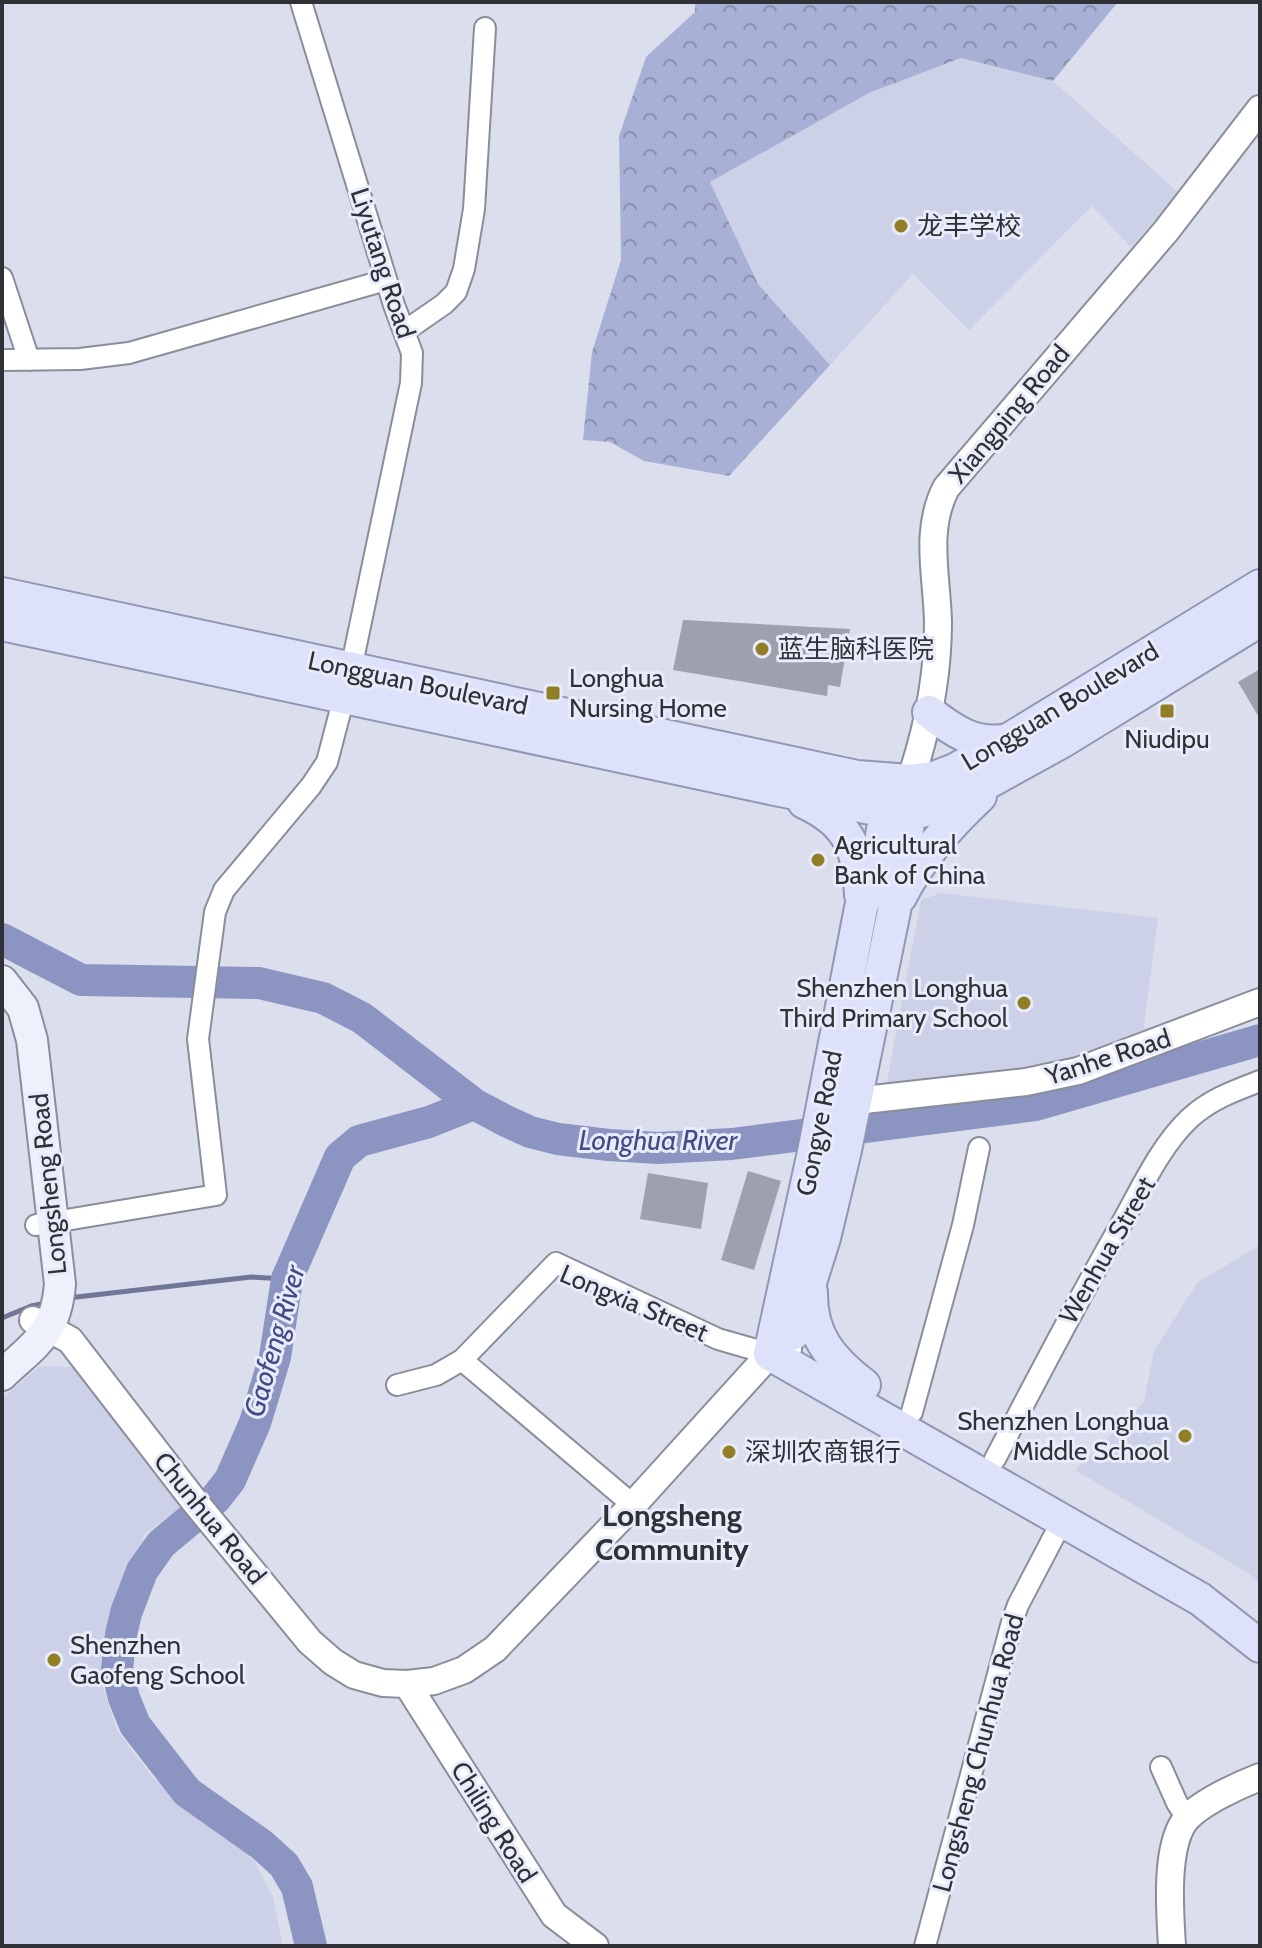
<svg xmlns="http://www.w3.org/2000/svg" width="1262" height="1948" viewBox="0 0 1262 1948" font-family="Cabin,'Noto Sans SC',sans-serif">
	<defs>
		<pattern id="forest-crowns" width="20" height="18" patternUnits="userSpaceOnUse" patternTransform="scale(2)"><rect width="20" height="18" fill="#a9b0d5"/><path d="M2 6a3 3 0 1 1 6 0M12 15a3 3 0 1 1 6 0" fill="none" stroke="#8a90ae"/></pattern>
	</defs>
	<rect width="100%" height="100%" fill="#dbdeec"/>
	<path fill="#cdd1e7" d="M962 58 1053 81 1179 193 1131 247 1092 206 969 330 913 274 830 365 758 284 710 182 869 93Z
		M941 893 1158 918 1143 1033 1039 1069 886 1086 921 900Z
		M1260 1245V1584L1248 1573 1075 1470 1144 1402 1154 1351 1198 1282Z
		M40 1366 78 1367 180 1507 145 1534 125 1582 110 1633 103 1687 116 1729 153 1778 212 1822 255 1862 273 1897 283 1946H2V1399Z"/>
	<path fill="url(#forest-crowns)" d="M695 2H1118L1053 81 961 58 869 93 710 182 758 284 830 365 729 476 644 461 610 442 583 440 592 352 621 260 619 136 646 57 695 12Z"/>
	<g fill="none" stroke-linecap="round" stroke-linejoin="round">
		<path stroke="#707697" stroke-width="5" d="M68 1298 251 1277 287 1279
			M2 1318 31 1306 46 1303"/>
		<path stroke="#8c94c1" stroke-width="32" d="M2 939 81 980 259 983 323 998 362 1018 474 1104 504 1120 530 1132 558 1139 609 1145 658 1148 732 1144 1036 1105 1260 1040
			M311 1946 297 1887 284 1865 262 1845 187 1792 135 1725 124 1698 117 1669 121 1635 126 1613 142 1571 161 1544 215 1499 230 1480 255 1423 275 1357 287 1279 340 1157 359 1141 429 1122 474 1104"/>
	</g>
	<path fill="#9da0ad" d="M683 620 850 629 840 687 828 685 827 696 673 670Z
		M1260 669V719L1238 682Z
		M748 1171 781 1181 754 1270 721 1260Z
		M648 1173 708 1183 701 1229 640 1219Z"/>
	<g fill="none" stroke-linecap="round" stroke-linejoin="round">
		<defs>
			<path id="minor" d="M301 2 394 305 412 353 411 383 351 669
				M2 278 29 360
				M405 331 444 304 456 292 464 269 474 209 485 28
				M2 360 80 359 129 353 386 280
				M36 1225 216 1195 198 1039 215 912 224 890 311 786 327 762 344 697
				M462 1360 633 1505
				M397 1385 436 1375 462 1360 556 1263 718 1339 770 1354
				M912 1412 963 1225 979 1148
				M995 1459C1037 1379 1078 1299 1123 1221 1142 1187 1161 1145 1190 1118 1211 1099 1234 1091 1260 1081
				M1161 1767 1177 1803 1187 1818
				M925 1946 1012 1622 1018 1605 1062 1521"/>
			<path id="tertiary" d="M910 781C927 731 938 675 938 622 937 576 924 531 946 488L1166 231 1260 109
				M855 1101 1026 1082 1078 1071 1260 1002
				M33 1320 70 1340 195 1502 310 1642 333 1662 354 1675 383 1683 407 1684 434 1681 464 1670 495 1649 633 1505 770 1354 788 1349
				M407 1684 554 1915 595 1946
				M1172 1946C1170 1913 1165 1850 1184 1822 1197 1804 1239 1785 1260 1777"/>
			<path id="secondary" d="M2 981 23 1008 32 1040 60 1284C56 1334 36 1343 2 1375"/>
			<path id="primary" d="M2 594 857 777 910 781 934 778 955 770 1010 739 1260 586
				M2 624 775 789 886 811H922L952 802 1061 742 1260 620
				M929 712C952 730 976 747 1007 740
				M898 796 886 811 880 848 861 908 814 1152 770 1354 1200 1599 1260 1646
				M804 802C848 822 859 848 861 895
				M900 897C919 859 950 824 980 796
				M811 1292C810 1335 831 1360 864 1385
				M794 1333 824 1238 845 1150 894 911 910 811V793"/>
		</defs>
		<use href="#minor" stroke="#8a8d9a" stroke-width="24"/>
		<use href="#tertiary" stroke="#8a8d9a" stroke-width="30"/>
		<use href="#secondary" stroke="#8a8d9a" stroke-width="34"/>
		<use href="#primary" stroke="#9196b3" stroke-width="36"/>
		<use href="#minor" stroke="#fff" stroke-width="20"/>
		<use href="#tertiary" stroke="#fff" stroke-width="26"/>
		<use href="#secondary" stroke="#eef0fc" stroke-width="30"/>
		<use href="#primary" stroke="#dde1fa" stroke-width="32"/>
	</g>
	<g fill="#917e25" stroke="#e8ebfa" stroke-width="3">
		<circle cx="901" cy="226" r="8"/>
		<circle cx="762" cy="649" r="8"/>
		<rect x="545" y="685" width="16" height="16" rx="4"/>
		<rect x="1159" y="703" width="16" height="16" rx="4"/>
		<circle cx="818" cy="860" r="8"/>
		<circle cx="1024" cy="1003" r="8"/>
		<circle cx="1185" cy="1436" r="8"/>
		<circle cx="729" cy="1452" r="8"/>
		<circle cx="54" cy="1660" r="8"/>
	</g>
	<g text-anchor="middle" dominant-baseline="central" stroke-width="6" stroke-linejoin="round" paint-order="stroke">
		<g font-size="26" fill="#2f3136" stroke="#e8ebfa" text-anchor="start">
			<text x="917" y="226">龙丰学校</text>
			<text x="778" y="649">蓝生脑科医院</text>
			<text x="569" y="678">Longhua<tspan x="569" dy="30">Nursing Home</tspan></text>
			<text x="1167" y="739" text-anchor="middle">Niudipu</text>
			<text x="834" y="845">Agricultural<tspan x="834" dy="30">Bank of China</tspan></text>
			<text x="1008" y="988" text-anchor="end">Shenzhen Longhua<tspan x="1008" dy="30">Third Primary School</tspan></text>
			<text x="1169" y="1421" text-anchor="end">Shenzhen Longhua<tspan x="1169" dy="30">Middle School</tspan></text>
			<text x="745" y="1452">深圳农商银行</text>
			<text x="70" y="1645">Shenzhen<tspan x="70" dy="30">Gaofeng School</tspan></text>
		</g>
		<g font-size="26" fill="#2f3136" stroke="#e8ebfa">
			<text transform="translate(383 263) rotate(72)">Liyutang Road</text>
			<text transform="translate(1009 414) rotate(-50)">Xiangping Road</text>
			<text transform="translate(418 683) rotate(12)">Longguan Boulevard</text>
			<text transform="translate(1060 706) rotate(-31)">Longguan Boulevard</text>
			<text transform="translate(1108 1057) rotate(-18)">Yanhe Road</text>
			<text transform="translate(819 1123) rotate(-79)">Gongye Road</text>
			<text transform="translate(48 1184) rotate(-96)">Longsheng Road</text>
			<text transform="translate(1107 1250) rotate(-60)">Wenhua Street</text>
			<text transform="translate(634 1303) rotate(23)">Longxia Street</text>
			<text transform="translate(210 1518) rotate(51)">Chunhua Road</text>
			<text transform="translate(978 1753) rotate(-75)">Longsheng Chunhua Road</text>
			<text transform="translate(494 1822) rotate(58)">Chiling Road</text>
		</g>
		<g font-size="28" font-style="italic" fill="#434a85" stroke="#e8ebfa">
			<text x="658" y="1140">Longhua River</text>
			<text transform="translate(274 1341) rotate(-74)">Gaofeng River</text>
		</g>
		<g font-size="30" font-weight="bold" fill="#2f3136" stroke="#e8ebfa">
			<text x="672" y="1515">Longsheng<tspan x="672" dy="34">Community</tspan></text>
		</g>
	</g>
	<rect width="1262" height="1948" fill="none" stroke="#2f3136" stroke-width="8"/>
</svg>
